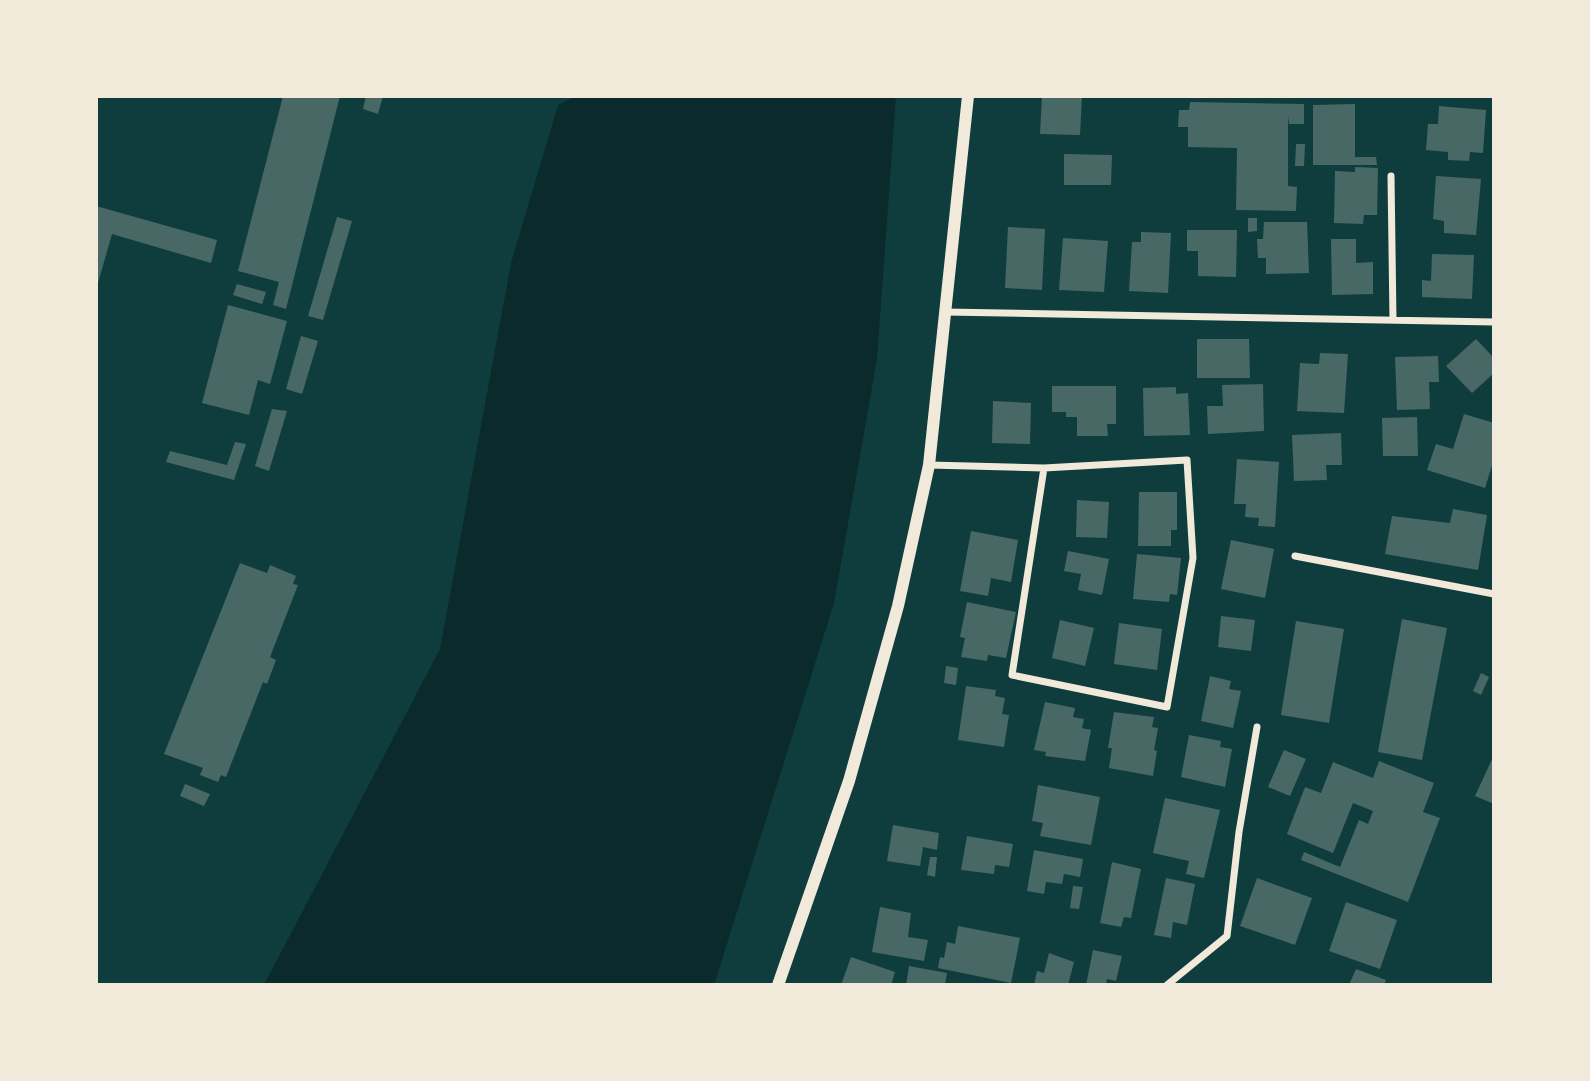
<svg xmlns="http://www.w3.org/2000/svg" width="1590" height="1081" viewBox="0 0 1590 1081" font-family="Overpass,sans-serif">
	<rect width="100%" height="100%" fill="#0f3d3e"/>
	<path fill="#0a2a2b" d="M576 96H896L877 359 834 603 714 985H264L440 649 511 263 558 105Z"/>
	<path fill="#486865" d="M283 96H340L286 309 273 305 279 282 238 271Z
		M366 96H383L378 114 363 109Z
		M1042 96H1082L1080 135 1040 134Z
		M1190 102 1304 104V124H1289L1288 116V186L1297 187 1296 211 1236 210 1237 148 1188 147V127H1178L1179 110H1189Z
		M1355 104V157H1376L1377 165H1313V105Z
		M1439 106 1486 110 1483 153 1470 152 1469 161 1448 160V152L1426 150 1428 124H1438Z
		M1296 144H1305L1304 166H1295Z
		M1064 154 1112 155 1111 185H1064Z
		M1355 167 1378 168 1377 215H1364L1363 224 1334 223 1335 171 1355 172Z
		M1436 176 1481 179 1476 235 1444 233V221L1433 219Z
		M96 206 217 240 211 263 112 234 96 290Z
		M337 217 352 221 323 320 308 316Z
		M1248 218H1257V231L1248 232Z
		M1264 222H1307L1309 273 1266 274V258H1258L1257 239H1263Z
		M1008 227 1045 229 1042 290 1005 288Z
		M1187 230H1237L1236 277 1198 276V251H1187Z
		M1141 232 1171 233 1168 293 1129 291 1132 242H1141Z
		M1063 238 1108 241 1104 292 1059 290Z
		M1331 239H1356V263L1373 262V294L1332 295Z
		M1432 254 1474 255 1472 299 1422 297V280L1431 281Z
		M237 284 266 292 262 304 233 295Z
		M228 305 287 321 270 384 258 380 249 415 202 403Z
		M301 336 318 341 302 394 286 389Z
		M1197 339H1249L1250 378H1197Z
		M1476 339 1494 358V373L1472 393 1446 366Z
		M1320 353 1348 354 1344 413 1297 411 1300 363 1319 364Z
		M1438 356 1439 382H1429L1430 409 1397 410 1395 357Z
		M1263 384 1264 431 1208 434 1207 406H1223L1222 385Z
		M1052 386H1116V424H1107L1108 436H1077V417H1066V412H1052Z
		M1176 387V394L1188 393 1190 435 1144 436 1143 388Z
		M993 401 1031 403 1030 444 992 443Z
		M272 409 287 411 269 471 255 466Z
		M1464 414 1494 423V459L1485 488 1427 470 1436 444 1453 449Z
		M1417 417 1418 456H1383L1382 418Z
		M1341 433 1342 465H1326L1327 480 1294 481 1292 435Z
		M235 442 246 444 234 480 166 462 170 451 227 465Z
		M1237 459 1279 462 1275 527 1258 526 1259 518 1245 517 1246 504H1234Z
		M1139 492H1177V530H1171V546H1138Z
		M1077 500 1109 502 1107 538 1076 537Z
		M1453 509 1487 515 1478 570 1385 554 1392 516 1450 523Z
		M971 531 1018 540 1011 582 991 578 988 596 960 591Z
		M1231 540 1274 549 1265 598 1221 589Z
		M1068 551 1109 559 1102 595 1078 590 1081 574 1064 571Z
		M1137 554 1181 558 1177 595 1170 594 1169 602 1133 599Z
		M240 563 267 573 270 565 296 576 293 584 298 585 270 657 276 660 267 684 263 682 226 777 221 775 218 782 200 775 203 768 164 754Z
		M967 602 1016 612 1006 658 988 655 987 661 961 657 965 638 960 637Z
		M1221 616 1255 620 1251 651 1218 647Z
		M1402 619 1447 628 1422 760 1378 752Z
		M1060 620 1094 628 1085 666 1052 658Z
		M1296 621 1344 629 1329 723 1281 715Z
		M1119 623 1162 629 1157 670 1114 664Z
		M946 666 958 668 956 685 944 683Z
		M1481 673 1489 677 1481 695 1473 691Z
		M1210 676 1231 681 1229 689 1241 691 1233 728 1201 721Z
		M966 686 996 690 995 696 1005 698 1002 714 1009 715 1004 747 958 740Z
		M1045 702 1075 708 1073 717 1084 719 1082 728 1091 730 1085 761 1045 756 1046 752 1034 750Z
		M1114 712 1154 717 1152 727 1158 728 1154 750 1157 751 1153 776 1109 768 1112 748H1108Z
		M1189 735 1221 741 1220 747 1232 749 1225 787 1181 777Z
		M1284 750 1306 759 1290 796 1268 787Z
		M1494 755V804L1475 796Z
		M1379 761 1434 783 1423 812 1440 818 1408 902 1301 860 1304 852 1340 867 1359 820 1368 824 1373 811 1353 803 1333 853 1287 834 1305 787 1321 793 1333 762 1373 778Z
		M185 784 210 794 204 806 180 796Z
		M1038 785 1100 797 1091 845 1040 836 1043 823 1032 821Z
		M1165 798 1220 810 1204 878 1186 874 1189 861 1153 853Z
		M893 825 939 833 937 850 923 847 920 866 887 861Z
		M967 836 1013 844 1009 867 995 865 994 874 961 870Z
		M1034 850 1083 859 1080 877 1064 874 1062 884 1046 882 1044 894 1027 891Z
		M930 857H937L935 877 927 875Z
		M1112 862 1141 869 1131 918 1124 917 1121 927 1100 923Z
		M1166 878 1195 884 1187 925 1173 922 1171 938 1154 935Z
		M1257 878 1312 898 1295 945 1240 926Z
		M1073 886 1083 887 1079 909 1070 908Z
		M1346 902 1397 920 1380 969 1329 951Z
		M880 907 911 913 908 937 928 940 924 961 872 952Z
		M958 926 1020 938 1011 983 938 968 940 957 944 958 947 942 955 944Z
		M1093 950 1122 956 1116 981 1107 979 1106 985H1086Z
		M1049 953 1074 962 1068 985H1034L1037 971 1044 973Z
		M851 957 895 972 891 985H841Z
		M909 966 947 973 945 985H906Z
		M1356 969 1386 980 1384 985H1349Z"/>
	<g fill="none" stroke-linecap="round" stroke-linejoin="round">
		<path stroke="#f1e9da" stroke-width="7" d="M1391 176 1393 320
			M945 312 1494 322
			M929 465 1044 468 1187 460 1193 558 1167 707 1012 675 1044 468
			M1295 556 1494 594
			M1167 985 1227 936 1239 832 1257 727"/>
		<path stroke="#f1e9da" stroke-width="12" d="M778 985 849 781 898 606 929 465 968 96"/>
	</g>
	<rect width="1590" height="1081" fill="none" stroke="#f1e9da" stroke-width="196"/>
</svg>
